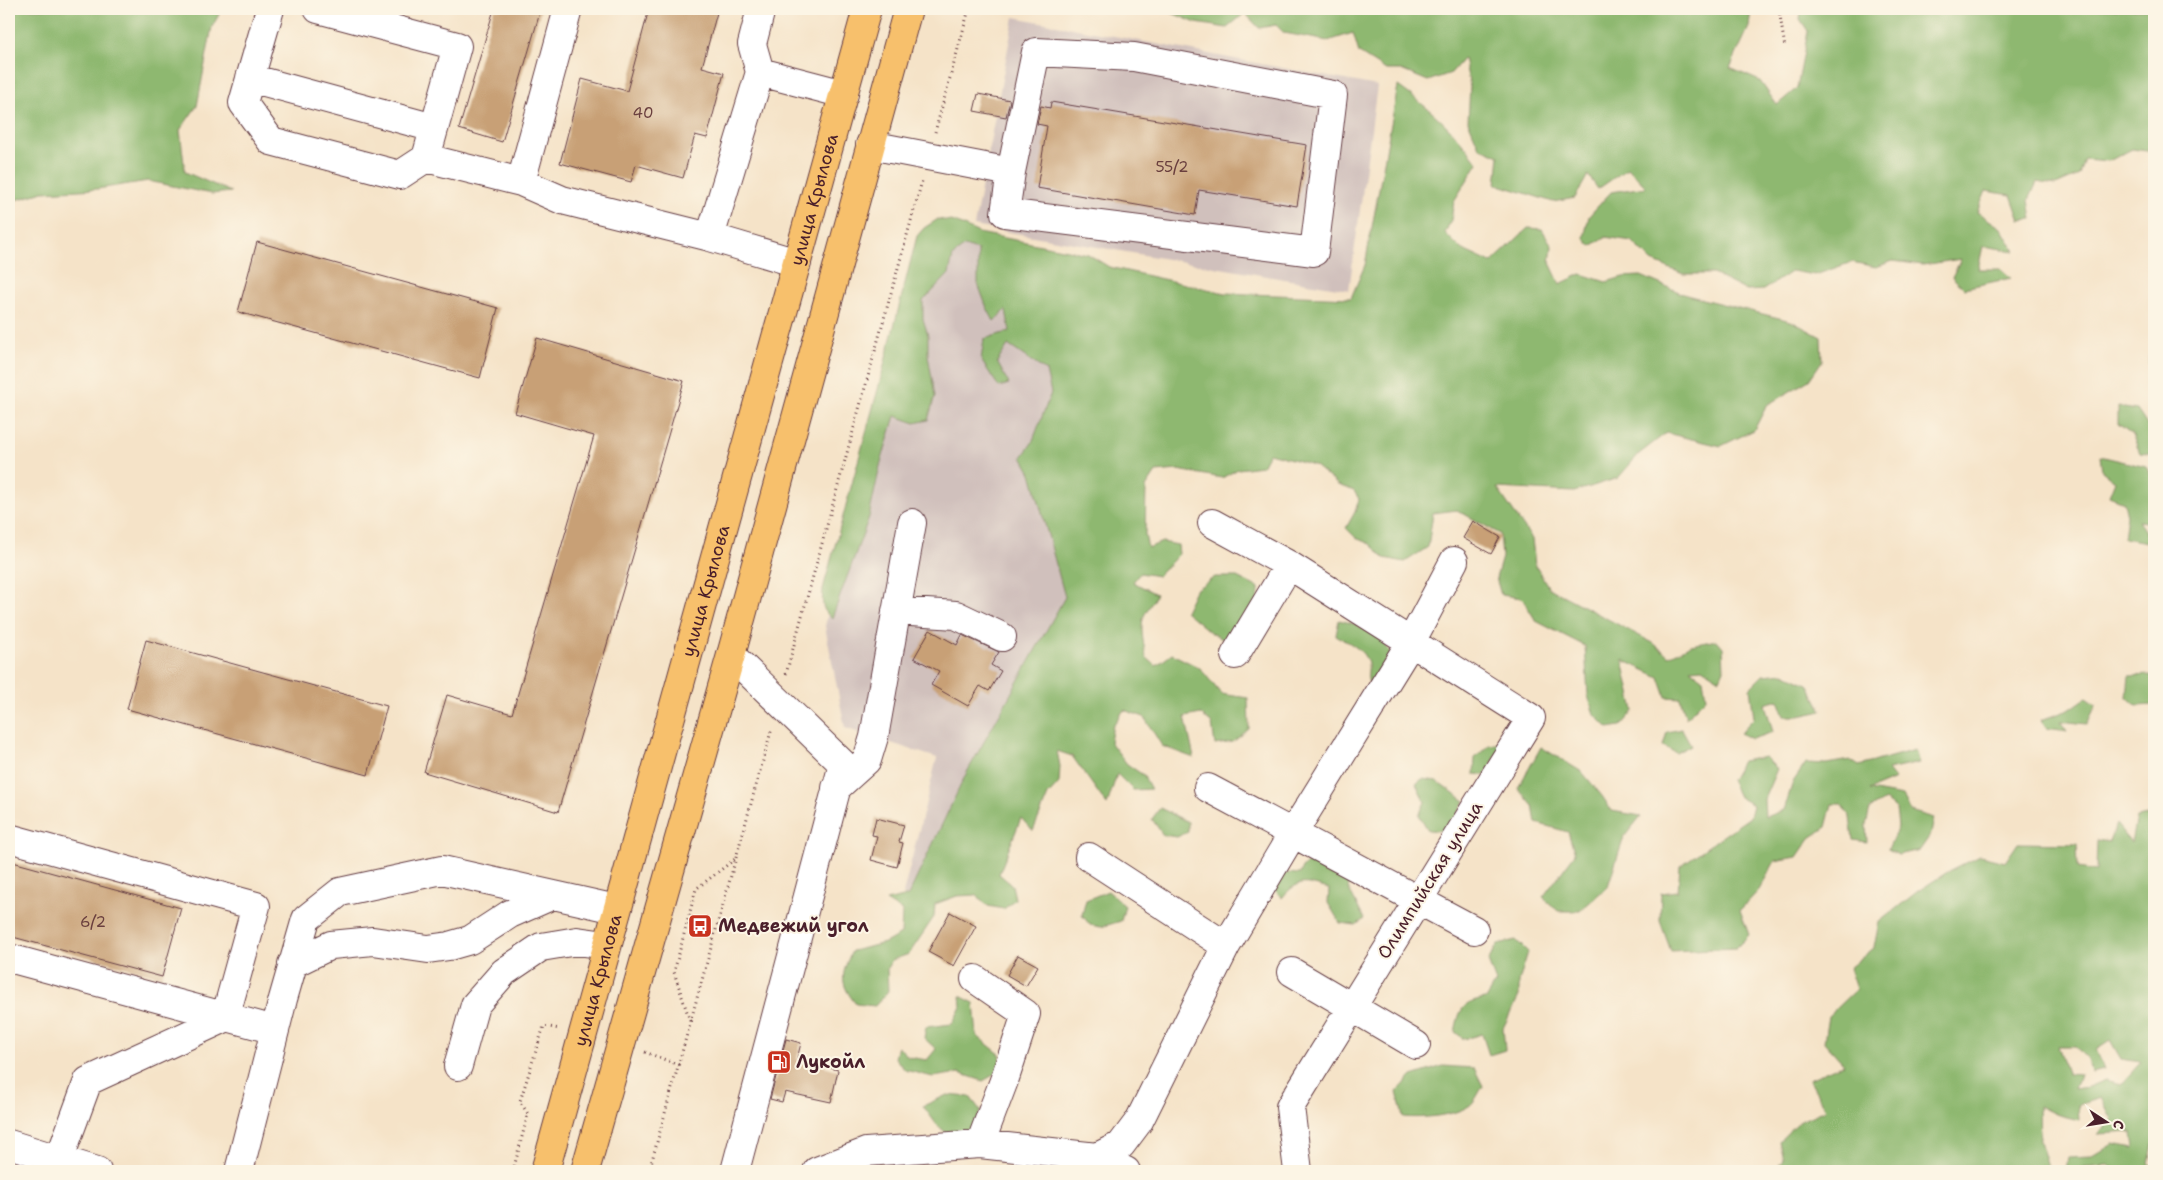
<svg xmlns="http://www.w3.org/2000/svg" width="2163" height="1180" viewBox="0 0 2163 1180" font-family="'Shantell Sans',sans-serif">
	<rect width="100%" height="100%" fill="#fcf5e5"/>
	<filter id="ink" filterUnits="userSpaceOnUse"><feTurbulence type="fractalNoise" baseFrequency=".02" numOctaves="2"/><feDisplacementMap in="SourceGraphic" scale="10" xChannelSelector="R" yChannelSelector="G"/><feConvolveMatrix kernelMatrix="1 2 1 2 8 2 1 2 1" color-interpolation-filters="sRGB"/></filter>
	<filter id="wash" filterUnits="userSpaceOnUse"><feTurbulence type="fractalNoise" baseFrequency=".0096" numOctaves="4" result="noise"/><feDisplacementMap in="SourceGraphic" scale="20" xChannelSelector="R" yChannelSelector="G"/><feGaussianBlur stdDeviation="1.12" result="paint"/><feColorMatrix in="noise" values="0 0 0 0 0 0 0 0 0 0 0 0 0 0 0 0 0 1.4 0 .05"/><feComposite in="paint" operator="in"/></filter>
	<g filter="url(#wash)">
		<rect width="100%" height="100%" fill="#f5e3c8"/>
		<path fill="#d0c0bc" d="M1014 17 1377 86 1349 290 974 226Z
			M969 237 1104 268 1031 473 1065 597 966 774 908 896 903 894 937 758 845 728 825 626 917 246Z"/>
		<path fill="#8eb86f" stroke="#6c6c4d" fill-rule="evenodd" d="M9 9H222L212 27 197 106 180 130 185 172 231 192 212 194 148 181 97 189 43 192 9 202Z
			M1162 9H1751L1749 27 1730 68 1760 81 1777 105 1797 88 1808 31 1800 19 1802 9H2154V152L2132 149 2109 161 2084 159 2079 175 2056 185 2037 182 2029 200 2032 219 2020 220 2011 195 1986 191 1977 212 2001 228 2015 251 1983 246 1978 269H2001L2011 278 1964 288 1952 277 1961 259 1923 265 1893 261 1876 267 1852 262 1815 275 1792 271 1763 290 1747 291 1713 274H1683L1652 261 1632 241 1605 237 1591 246 1584 238 1589 216 1611 192 1646 187 1628 168 1598 189 1588 175 1575 198 1553 202 1496 184 1499 156 1479 147 1468 121 1470 87 1464 58 1451 73 1428 81 1401 70H1386L1359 53 1353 33 1328 41 1284 33 1276 25 1259 28 1245 13 1227 28 1196 23Z
			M1398 86C1433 111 1452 128 1478 163L1454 201 1451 220 1445 233 1461 249 1491 263 1528 228 1542 229 1552 246 1550 263 1560 284 1581 274 1606 282 1623 277 1641 276 1686 295 1791 321 1821 337 1822 361 1809 380 1767 405 1754 430 1721 446 1666 433 1639 454 1618 478 1574 492 1497 488 1532 539 1535 565 1549 588 1653 643 1669 656 1691 645 1717 640 1723 647 1724 670 1720 679 1703 668 1690 669 1703 679 1706 698 1686 718 1680 698 1666 697 1659 677 1623 660 1634 711 1621 726 1608 728 1594 714 1588 696 1585 646 1536 621 1522 598 1501 595 1496 578 1502 557 1500 534 1457 510 1433 513 1428 547 1405 562 1384 558 1370 544 1356 538 1346 528 1355 512 1359 499 1354 491 1338 485 1314 465 1269 453 1262 466 1238 469 1222 478 1178 470 1156 472 1146 487 1145 535 1148 548 1162 542 1178 545 1179 554 1158 576 1140 573 1133 582 1156 594C1153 601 1150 606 1146 612 1138 625 1144 643 1146 657L1156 666 1172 654 1200 668 1221 694 1248 698 1249 729 1233 742 1215 745 1212 724 1201 714 1185 717 1194 758 1162 746 1144 717 1124 710 1113 725 1110 742 1127 764 1143 775 1151 789 1133 790 1117 774 1107 805 1072 756 1057 751 1060 766 1059 783 1048 795 1033 831 1021 818 999 874 1012 885 1015 899 1004 909 988 906 976 895 957 896 935 904 934 917 909 954 892 960 887 968 888 991 875 1006 856 1004C839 983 841 974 852 951L885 943 901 934 902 911 886 901 908 896 966 774 1065 597 1031 473 1022 457 1032 443 1051 393 1046 371 1008 345 997 362 1009 384 999 387 981 360 984 339 1010 331 1006 310 994 321 987 308 978 284V250L964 246 953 256 949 274 923 301V319L928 335V355L935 396 928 420 915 423 895 416 880 466 869 517 832 618C821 610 822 602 823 589L878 389 917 236 924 228 938 219 955 222 979 233 1088 254 1109 267 1225 293 1351 298 1365 265Z
			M2154 341V391C2148 373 2146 358 2154 341Z
			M2118 407 2137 410 2151 431 2154 430V455L2140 453 2132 434 2118 424Z
			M2100 456 2146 467 2154 480V523L2138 521 2153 543 2124 538 2127 515 2124 502 2109 496 2115 481 2102 471Z
			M1215 577H1237L1259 588 1258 607 1233 645 1210 632 1185 611 1195 590Z
			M1339 620 1355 624 1382 638 1394 660 1380 684 1369 683C1366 676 1369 671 1368 664 1365 649 1347 642 1336 635Z
			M1784 673 1808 684 1822 711 1799 716H1784L1778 700 1765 704 1773 732 1752 739 1740 733 1754 718 1750 688 1763 675Z
			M2154 675V705L2137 706 2127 697 2129 676Z
			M2086 698 2096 705 2087 724 2060 721 2067 731 2047 728 2041 720 2069 710Z
			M1682 729 1691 745 1676 753 1663 746 1667 732Z
			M1503 743 1486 775 1474 774 1475 758 1489 745Z
			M1541 747 1582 772 1602 796 1612 811 1641 816 1624 837 1608 886 1580 911H1558L1543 897 1575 854 1568 832 1536 823 1533 806 1518 788Z
			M1915 750 1919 763 1888 770 1895 779 1869 790 1903 796 1910 811 1934 818 1931 834 1920 850 1898 855 1888 849 1898 827 1896 809 1885 800 1870 809 1866 825 1867 842 1853 840 1850 817 1841 804H1832L1826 827 1810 838 1797 857 1775 861 1759 890 1740 910 1749 935 1736 948 1671 951 1660 921 1661 893 1678 891 1680 866 1750 817 1753 805 1739 797 1731 780 1742 761 1765 757 1777 769 1764 799 1765 817 1784 810 1793 782 1806 763 1826 764 1850 760 1859 766Z
			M1422 779 1437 781 1465 801 1447 831 1428 830 1419 815 1425 802 1416 784Z
			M1160 808 1188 822V832L1177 837 1163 835 1152 819Z
			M2154 815V1141L2149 1163 2154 1167V1171H2114L2108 1165 2084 1167 2086 1171H2066L2068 1157 2093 1156 2113 1144 2134 1148 2132 1132 2097 1134 2112 1119 2101 1098 2078 1105 2079 1120 2055 1114 2039 1106 2040 1141 2049 1171H1774L1783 1160 1779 1141 1800 1121 1826 1110 1809 1079 1844 1064 1824 1042 1828 1016 1856 989 1849 968 1874 948 1879 922 1918 891 1946 873 1980 856 2005 862 2018 843 2077 844 2078 868 2096 871 2097 840 2109 842 2116 824 2131 842 2136 818ZM2110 1040 2121 1059 2141 1062 2121 1084 2105 1080 2088 1087 2075 1089 2080 1074 2067 1073 2058 1046H2075L2088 1060 2092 1072 2104 1069 2096 1049Z
			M1316 855 1352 873 1348 888 1364 919 1356 925 1340 923 1328 903 1329 889C1306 883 1298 878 1282 898L1275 890 1284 873 1300 874 1303 867Z
			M1108 891 1125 906 1121 921 1101 927 1090 925 1082 915 1086 900Z
			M1516 940 1528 952 1519 981V996L1503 1028 1505 1050 1489 1055 1482 1034 1464 1039 1455 1032C1460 1009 1461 1003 1486 999L1496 982 1488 961 1498 944Z
			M960 996 974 1003 977 1036 1001 1055 997 1073 983 1081 959 1073 933 1077 905 1070 895 1058 898 1046 908 1057 927 1060 936 1049 924 1038 926 1027 952 1024 961 1007Z
			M1443 1066 1474 1068 1483 1086C1479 1092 1475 1102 1469 1106 1454 1116 1421 1119 1403 1117L1397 1092 1412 1076Z
			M947 1095 970 1097 981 1111 971 1131 949 1135 937 1125 923 1106Z"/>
		<g id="blocks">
			<path fill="#c8a076" d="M494 9H541L502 142 459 129Z
				M649 9H718L702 67 724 73 707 138 695 135 683 178 636 165 631 182 560 163 582 79 627 91Z
				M978 94 1010 100 1006 117 974 111Z
				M1051 102 1307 145 1297 206 1199 190 1195 215 1037 188 1047 126 1037 124 1041 106 1050 108Z
				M257 242 498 308 480 378 238 312Z
				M537 338 684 381 558 812 424 772 447 695 512 714 594 436 515 413Z
				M1473 521 1500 537 1491 554 1463 538Z
				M930 630 957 645 962 635 999 652 991 665 1001 671 989 691 980 686 968 706 931 685 939 671 914 658Z
				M146 640 387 706 368 775 127 709Z
				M876 818 904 825 899 842 903 843 897 867 871 860 877 836 872 835Z
				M9 861 181 908 162 977 9 936Z
				M950 912 976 926 954 966 928 952Z
				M1018 955 1038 966 1026 986 1007 975Z
				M786 1039 801 1043 797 1059 838 1070 831 1102 785 1092 782 1102 770 1099Z"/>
		</g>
	</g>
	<g filter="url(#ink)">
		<use href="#blocks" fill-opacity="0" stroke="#643c43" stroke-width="1"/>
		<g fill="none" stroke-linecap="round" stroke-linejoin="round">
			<defs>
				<path id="minor" d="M270 9 243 103 271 141 400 175 426 158 521 182 562 200 710 237 760 72
					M318 9 457 46 426 158
					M761 9 752 44 760 72 844 94
					M250 78 434 128
					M870 145 1011 172 1005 213 1314 252 1333 95 1134 57 1036 52 1011 172
					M521 182 568 9
					M710 237 797 263
					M1212 523 1289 565 1531 718 1290 1107 1298 1171
					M896 611 956 615 1002 637
					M731 655 843 764 735 1171
					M1235 655 1289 565
					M836 788 867 760 874 737 912 523
					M1208 788 1474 930
					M9 838 256 906 225 1018 88 1081 59 1160
					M1089 857 1226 946
					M9 958 275 1030
					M292 964 331 945 373 941 428 949 449 946 470 940 510 914 553 895
					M1292 972 1416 1045
					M975 979 1026 1014 1005 1078 980 1144
					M458 1066 475 1005 504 972 541 947 577 941 606 945
					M9 1144 97 1171
					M1097 1157 1121 1145 1139 1121 1226 946 1293 833 1411 642 1454 561
					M239 1171 283 999 306 919 340 892 442 870 616 909
					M817 1171 866 1152 980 1144 1097 1157 1126 1171"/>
				<g id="major">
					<path id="s1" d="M545 1171 867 9"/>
					<path d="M585 1171 731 655 908 9"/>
				</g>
			</defs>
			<use href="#minor" stroke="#643c43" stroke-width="30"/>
			<use href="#major" stroke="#643c43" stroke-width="30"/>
			<path stroke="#643c43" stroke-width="3" stroke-dasharray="1 4" stroke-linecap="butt" d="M1779 9 1785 48
				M935 132 969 9
				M786 674 922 181
				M690 1021 674 972 696 889 735 859
				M645 1052 679 1065
				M513 1171 528 1114 520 1101 544 1026 560 1029
				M649 1171 772 728"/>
			<use href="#minor" stroke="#fff" stroke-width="28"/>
			<use href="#major" stroke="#f7c06c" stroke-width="28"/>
		</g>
	</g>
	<defs>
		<symbol id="bus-square" viewBox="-11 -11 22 22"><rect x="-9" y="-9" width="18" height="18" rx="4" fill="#c8321e" stroke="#fcf5e5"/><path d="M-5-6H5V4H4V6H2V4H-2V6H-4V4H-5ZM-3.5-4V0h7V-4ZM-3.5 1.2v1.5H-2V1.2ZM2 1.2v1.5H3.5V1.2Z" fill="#fff"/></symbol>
		<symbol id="fuel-square" viewBox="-11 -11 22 22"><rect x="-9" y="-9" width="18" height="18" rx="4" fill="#c8321e" stroke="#fcf5e5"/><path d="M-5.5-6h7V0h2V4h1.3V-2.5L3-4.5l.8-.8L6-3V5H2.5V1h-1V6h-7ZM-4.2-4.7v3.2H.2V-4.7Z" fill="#fff"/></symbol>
	</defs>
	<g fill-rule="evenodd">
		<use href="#bus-square" x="686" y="912" width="28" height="28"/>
		<use href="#fuel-square" x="765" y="1048" width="28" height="28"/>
	</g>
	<g text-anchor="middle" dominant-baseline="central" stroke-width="4" stroke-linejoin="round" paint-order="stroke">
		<g font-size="15" fill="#6a3f3e">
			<text x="643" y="113">40</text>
			<text x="1172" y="167">55/2</text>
			<text x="93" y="922">6/2</text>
		</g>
		<g font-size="18" fill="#4a1f2b" stroke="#fcf5e5">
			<text stroke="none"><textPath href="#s1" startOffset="1008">улица Крылова</textPath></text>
			<text stroke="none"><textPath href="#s1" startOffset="602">улица Крылова</textPath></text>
			<text transform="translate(1430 880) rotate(-58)">Олимпийская улица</text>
			<text stroke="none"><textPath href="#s1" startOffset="198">улица Крылова</textPath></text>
		</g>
		<g font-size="18" font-weight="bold" fill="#4a1f2b" stroke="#fcf5e5" text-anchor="start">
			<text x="718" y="926">Медвежий угол</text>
			<text x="796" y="1062">Лукойл</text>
		</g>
	</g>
	<rect width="2163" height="1180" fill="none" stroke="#fcf5e5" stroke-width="30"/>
	<g transform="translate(2106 1122) rotate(102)" stroke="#fcf5e5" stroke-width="4" paint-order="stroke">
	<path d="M0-4L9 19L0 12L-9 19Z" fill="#4a1f2b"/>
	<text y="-8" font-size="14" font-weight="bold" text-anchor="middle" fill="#4a1f2b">С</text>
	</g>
</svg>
